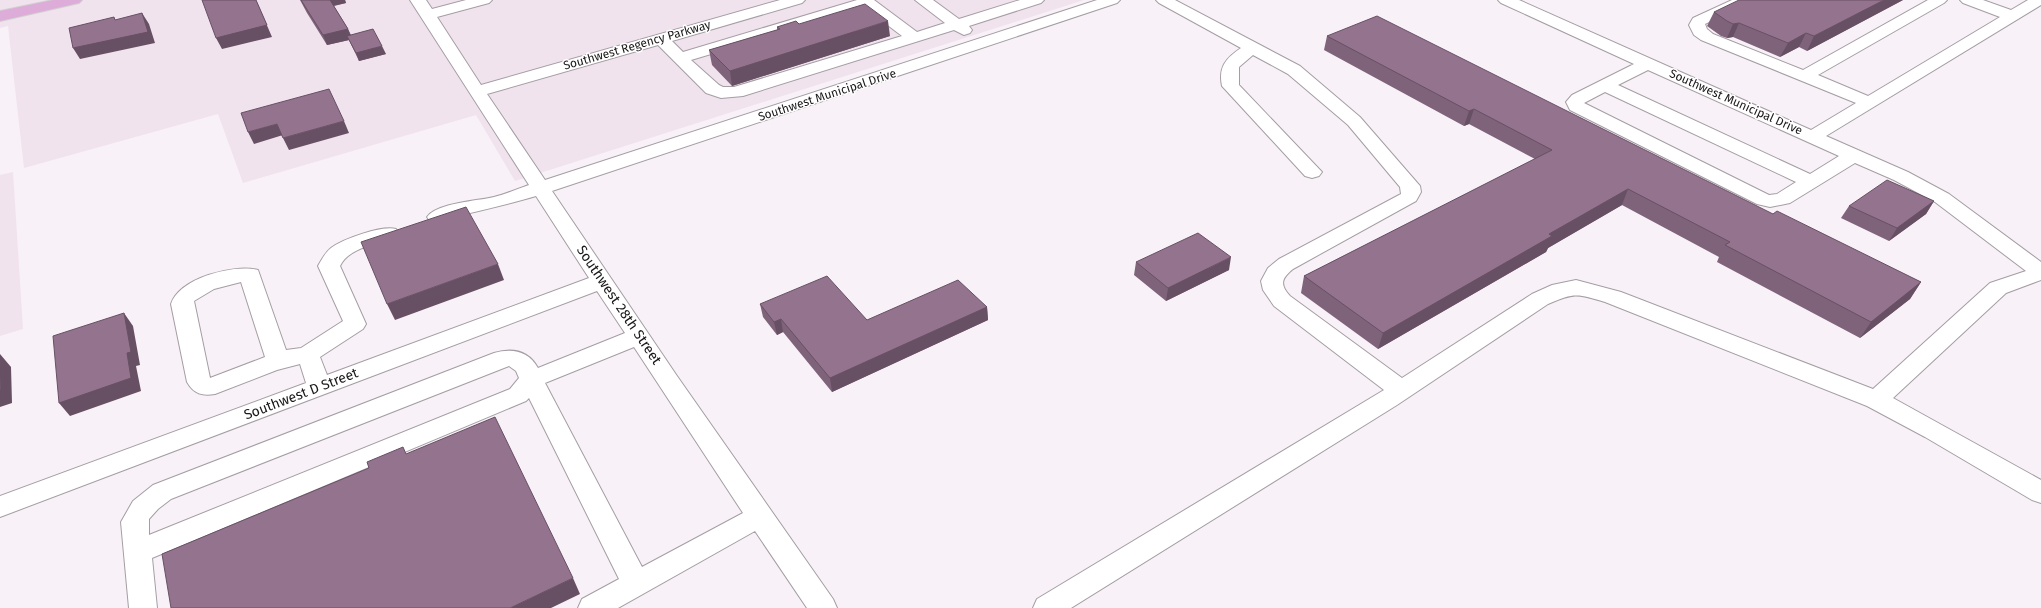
<svg xmlns="http://www.w3.org/2000/svg" width="2041" height="608" viewBox="0 0 2041 608" font-family="'Fira Sans',sans-serif">
	<rect width="100%" height="100%" fill="#f8f1f7"/>
	<path fill="#f0e3ee" d="M0 0H1084L515 181 476 115 243 183 218 114 24 168 8 26 0 28Z
		M13 172 23 329 0 336V175Z"/>
	<g fill="none" stroke-linecap="round" stroke-linejoin="round">
		<defs>
			<path id="minor" d="M410 0H426L432 9 466 0H492L489 3 437 17 481 85 780 0H805L802 3 672 41 683 52 857 0H874L917 32 945 23 915 0H933L959 19 1020 0H1044L1041 3 969 26 972 30 970 33 964 35 954 30 743 96 721 98 706 93 658 45 487 94 545 180 1097 0H1120L1117 3 552 191 677 376 833 599 837 608H807L755 531 618 608H578L582 599 619 579 529 398 526 401 152 558 157 608H129L121 522 133 501 153 485 494 353C511 348 528 350 538 368L625 333 597 291 0 517V496L306 383 300 364 277 370 215 394C202 396 194 394 187 382L171 304C180 278 233 264 258 270L286 350 301 348 343 321 318 266C322 259 325 253 331 248 343 239 382 225 396 229L399 233 396 237C378 244 349 247 340 266L366 324 363 329 320 357 327 375 589 278 536 196C513 203 490 208 466 214 453 217 443 224 430 221L427 217C437 203 477 201 494 197 506 194 517 189 529 185ZM865 8 902 36 734 87H723L719 85 691 60ZM241 282 265 357 210 378 194 301 214 289ZM634 347 743 513 642 567 545 383ZM509 366 516 371 519 378 510 389 149 535V519L158 509 171 499Z
				M1156 0H1175L1300 66 1360 117 1420 186 1421 192 1416 201 1293 269C1282 278 1279 284 1290 296L1402 378 1532 294 1552 285 1576 280 1621 292 1873 389 1990 283 2026 271 1935 202 1894 180 1855 163 1790 203 1770 207 1757 204 1570 110 1566 102 1572 95 1634 64 1501 3 1498 0H1519L1811 130 1856 103 1701 40 1694 35 1689 25 1693 18 1732 0H1752L1749 3 1705 24 1707 29 1713 34 1803 70 1928 0H1947L1944 3 1818 75 1868 96 2000 17 1963 3 1960 0H1983L2011 10 2028 0H2041V5L1826 136 1908 172 1949 194 2041 262V280L2006 293 1893 398 2041 480V503L2032 500 1925 437 1867 406 1605 302C1578 294 1575 292 1548 304L1397 405 1071 608H1033L1037 599 1384 390 1274 306 1263 290 1261 281 1268 268 1279 259 1401 194 1400 187 1348 125 1288 74 1253 55 1239 67V85L1322 172 1319 176 1312 178 1305 176 1222 86C1218 67 1226 58 1241 48L1159 3ZM1648 70 1839 156 1810 174 1618 85ZM1605 92 1796 182 1777 194 1769 195 1584 103Z"/>
			<path id="major" d="M53 0H82L79 3 0 21V11Z"/>
		</defs>
		<use href="#minor" stroke="#a49ea3" stroke-width="2"/>
		<use href="#major" stroke="#d1d1d1" stroke-width="2"/>
		<use href="#minor" fill="#fff" fill-rule="evenodd"/>
		<use href="#major" fill="#ddacd8" fill-rule="evenodd"/>
	</g>
	<path fill="#7f637b" d="M300 0H345L346 3 334 6 348 29 351 35 386 54 359 61 349 40 327 45 307 13Z
		M1903 0 1807 51 1799 47 1780 57 1733 37 1727 38 1721 36 1707 26 1714 12Z
		M799 24 890 36 732 86 712 65 709 50 777 30V27Z
		M1327 36 1773 214 1921 282 1910 299 1860 338 1717 262 1719 257 1622 205 1548 248 1546 252 1378 349 1301 293 1304 276 1535 159 1469 124 1464 126 1324 50Z
		M1934 201 1926 214 1889 241 1841 218 1849 206Z
		M1136 262 1229 270 1166 301 1134 275Z
		M760 304 867 320 987 307 988 320 832 392 783 332 777 335 763 317Z"/>
	<path fill="#685064" d="M256 0 272 37 222 49 216 38Z
		M329 0H345L346 3 332 6Z
		M1884 0H1903L1807 51 1814 36Z
		M142 13 149 24 155 43 80 59 73 48Z
		M888 21 890 36 732 86 730 71Z
		M1739 23 1733 37 1727 38 1733 24Z
		M348 29 352 39 347 36 349 40 327 45 323 35Z
		M1806 33 1799 47 1780 57 1788 43Z
		M382 46 386 54 359 61 356 53Z
		M1474 109 1469 124 1464 126 1469 111Z
		M344 121 349 133 289 150 283 138Z
		M277 124 283 135 254 144 248 132Z
		M1628 189 1622 205 1548 248 1546 252 1378 349 1383 333 1549 234Z
		M1934 201 1926 214 1889 241 1897 228Z
		M1231 257 1229 270 1166 301 1168 288Z
		M498 264 504 280 395 320 387 304Z
		M1921 282 1910 299 1860 338 1871 322Z
		M987 307 988 320 832 392 830 378Z
		M124 313 133 326 140 365 136 366 141 391 70 416 59 403 127 353Z
		M781 319 783 332 777 335 774 322Z
		M0 354 11 367 12 403 0 407Z
		M573 578 580 594 551 608H510Z"/>
	<path fill="#94738f" stroke="#685064" d="M202 0H256L267 25 216 38Z
		M301 0H330L348 29 323 35Z
		M1739 0H1884L1814 36 1806 33 1788 43 1739 23 1733 24 1727 21 1714 12Z
		M865 4 888 21 730 71 709 50 780 29 777 27 796 21 799 24Z
		M142 13 148 32 73 48 69 28 114 17 115 20Z
		M1377 16 1773 214 1777 211 1921 282 1871 322 1725 245 1730 242 1628 189 1549 234 1552 236 1383 333 1304 276 1552 150 1474 109 1469 111 1327 36Z
		M373 29 382 46 356 53 347 36Z
		M329 89 344 121 283 138 277 124 248 132 241 113Z
		M1887 180 1934 201 1897 228 1849 206Z
		M466 207 498 264 387 304 361 242Z
		M1198 233 1231 257 1168 288 1136 262Z
		M827 276 867 320 958 280 987 307 830 378 781 319 774 322 760 304Z
		M124 313 131 352 127 353 131 378 59 403 53 336Z
		M0 356 1 390H0Z
		M495 417 573 578 510 608H171L162 554 369 468 367 462 403 447 406 454Z"/>
	<g text-anchor="middle" dominant-baseline="central" stroke-width="3" stroke-linejoin="round" paint-order="stroke">
		<g font-size="12" fill="#1a1719" stroke="#fff">
			<text transform="translate(637 45) rotate(-16)">Southwest Regency Parkway</text>
			<text transform="translate(827 95) rotate(-18)">Southwest Municipal Drive</text>
			<text transform="translate(1736 102) rotate(24)">Southwest Municipal Drive</text>
		</g>
		<g font-size="14" fill="#1a1719" stroke="#fff">
			<text transform="translate(619 305) rotate(56)">Southwest 28th Street</text>
			<text transform="translate(301 394) rotate(-21)">Southwest D Street</text>
		</g>
	</g>
</svg>
